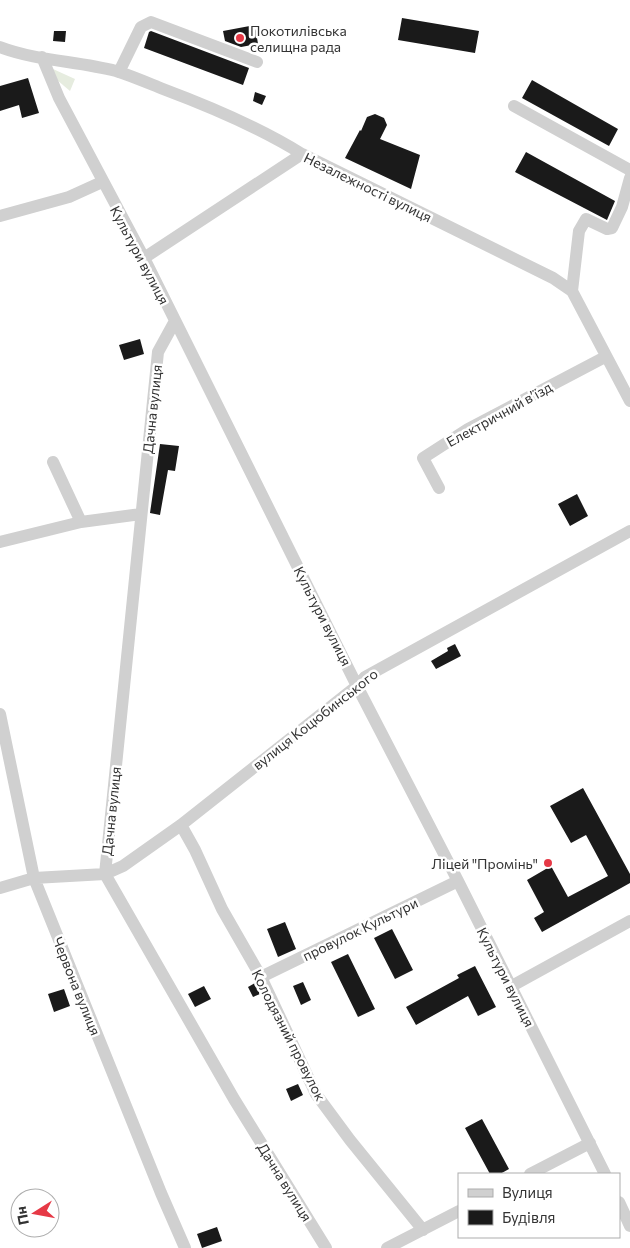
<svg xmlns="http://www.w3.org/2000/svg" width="630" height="1248" viewBox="0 0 630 1248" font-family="Commissioner,sans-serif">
	<rect width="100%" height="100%" fill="#fff"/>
	<path fill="#e6ecdf" d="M53 69 75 79 70 91 57 80Z"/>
	<path fill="#1a1a1a" d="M402 18 479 31 475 53 398 40Z
		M255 25 258 44 241 47 225 41 223 31Z
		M54 31H66L65 42 53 41Z
		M151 31 249 68 243 85 144 48 149 32Z
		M28 78 39 113 22 118 19 105 0 111V86Z
		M532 80 618 129 609 146 522 98Z
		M255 92 266 96 262 105 253 101Z
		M375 114 384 118 387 125 380 139 420 155 411 189 345 158 360 130 361 131 367 117Z
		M526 152 615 201 607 220 515 172Z
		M140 339 144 354 124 360 119 345Z
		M160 444 179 446 175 471 168 470 160 515 150 513Z
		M577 494 588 516 570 526 558 504Z
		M455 644 461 656 436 669 431 661 448 651 447 648Z
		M583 788 630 874V883L542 932 534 918 544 912 527 880 551 866 568 897 608 876 586 835 571 843 550 806Z
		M285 922 296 949 278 957 267 929Z
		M392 929 413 970 395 979 374 938Z
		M348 954 375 1009 358 1017 331 962Z
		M475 966 496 1007 478 1016 468 996 416 1025 406 1007 459 978 457 975Z
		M303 982 311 1000 301 1005 293 986Z
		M255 983 260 994 253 997 248 987Z
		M204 986 211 999 195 1007 188 994Z
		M64 989 70 1006 54 1012 48 994Z
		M298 1084 303 1095 291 1101 286 1089Z
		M482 1119 509 1169 500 1174H490L465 1128Z
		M217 1227 222 1241 202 1248 197 1234Z"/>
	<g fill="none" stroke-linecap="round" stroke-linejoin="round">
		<path stroke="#d0d0d0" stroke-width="12" d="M0 47C37 61 78 61 116 71 132 76 148 83 163 89 211 107 259 127 302 154L553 278 572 291 630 401
			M42 57 59 98 144 258 357 686 458 881 605 1174
			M119 72 141 27 151 22 257 62
			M514 106 630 170
			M0 216 69 197 102 182
			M144 258 302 154
			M572 291 579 231 586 219 607 229 612 228 622 207 630 178
			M175 321 158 352 105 874 234 1099 326 1248
			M53 462 81 522
			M439 488 423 458 468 429 605 357
			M0 542 81 522 141 514
			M0 714 34 878 161 1193 185 1248
			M181 825 195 850 222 909 261 977 316 1094 350 1140 423 1230
			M0 888 34 878 105 874 123 866 181 825 357 686 365 677 630 531
			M261 977 458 881
			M510 987 630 921
			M530 1174 590 1143
			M619 1202 630 1226
			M387 1248 459 1211"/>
	</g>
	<g fill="#e63946" stroke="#fff" stroke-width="2">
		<circle cx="240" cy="38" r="5"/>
		<circle cx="548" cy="863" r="5"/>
	</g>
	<g text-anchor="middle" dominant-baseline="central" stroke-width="5" stroke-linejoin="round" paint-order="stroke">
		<g font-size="14" fill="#333" stroke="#fff" text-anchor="start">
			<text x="250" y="30">Покотилівська<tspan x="250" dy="16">селищна рада</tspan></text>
			<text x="538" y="863" text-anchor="end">Ліцей "Промінь"</text>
		</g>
		<g font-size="14" fill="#333" stroke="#fff">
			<text transform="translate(368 187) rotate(26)">Незалежності вулиця</text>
			<text transform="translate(140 255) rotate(62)">Культури вулиця</text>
			<text transform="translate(152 409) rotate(-84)">Дачна вулиця</text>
			<text transform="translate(499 414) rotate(-29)">Електричний в’їзд</text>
			<text transform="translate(323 616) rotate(63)">Культури вулиця</text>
			<text transform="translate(315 719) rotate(-38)">вулиця Коцюбинського</text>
			<text transform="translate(111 811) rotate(-84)">Дачна вулиця</text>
			<text transform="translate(360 929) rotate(-26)">провулок Культури</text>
			<text transform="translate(506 977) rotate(63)">Культури вулиця</text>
			<text transform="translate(77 986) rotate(68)">Червона вулиця</text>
			<text transform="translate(289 1035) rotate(63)">Колодязний провулок</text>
			<text transform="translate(285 1182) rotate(58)">Дачна вулиця</text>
		</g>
	</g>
	<rect x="458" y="1173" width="162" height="65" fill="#ffffff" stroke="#adadad"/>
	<rect x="468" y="1189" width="25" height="8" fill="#d0d0d0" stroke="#adadad"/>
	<text x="502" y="1198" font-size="15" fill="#333333">Вулиця</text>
	<rect x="468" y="1210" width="25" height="15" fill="#1a1a1a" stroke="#adadad"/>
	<text x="502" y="1223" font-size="15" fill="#333333">Будівля</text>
	<g transform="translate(35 1213) rotate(259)"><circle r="24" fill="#ffffff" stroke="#adadad"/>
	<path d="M0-4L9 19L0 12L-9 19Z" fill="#e63946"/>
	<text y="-8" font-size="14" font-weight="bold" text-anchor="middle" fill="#333333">Пн</text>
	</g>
</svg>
